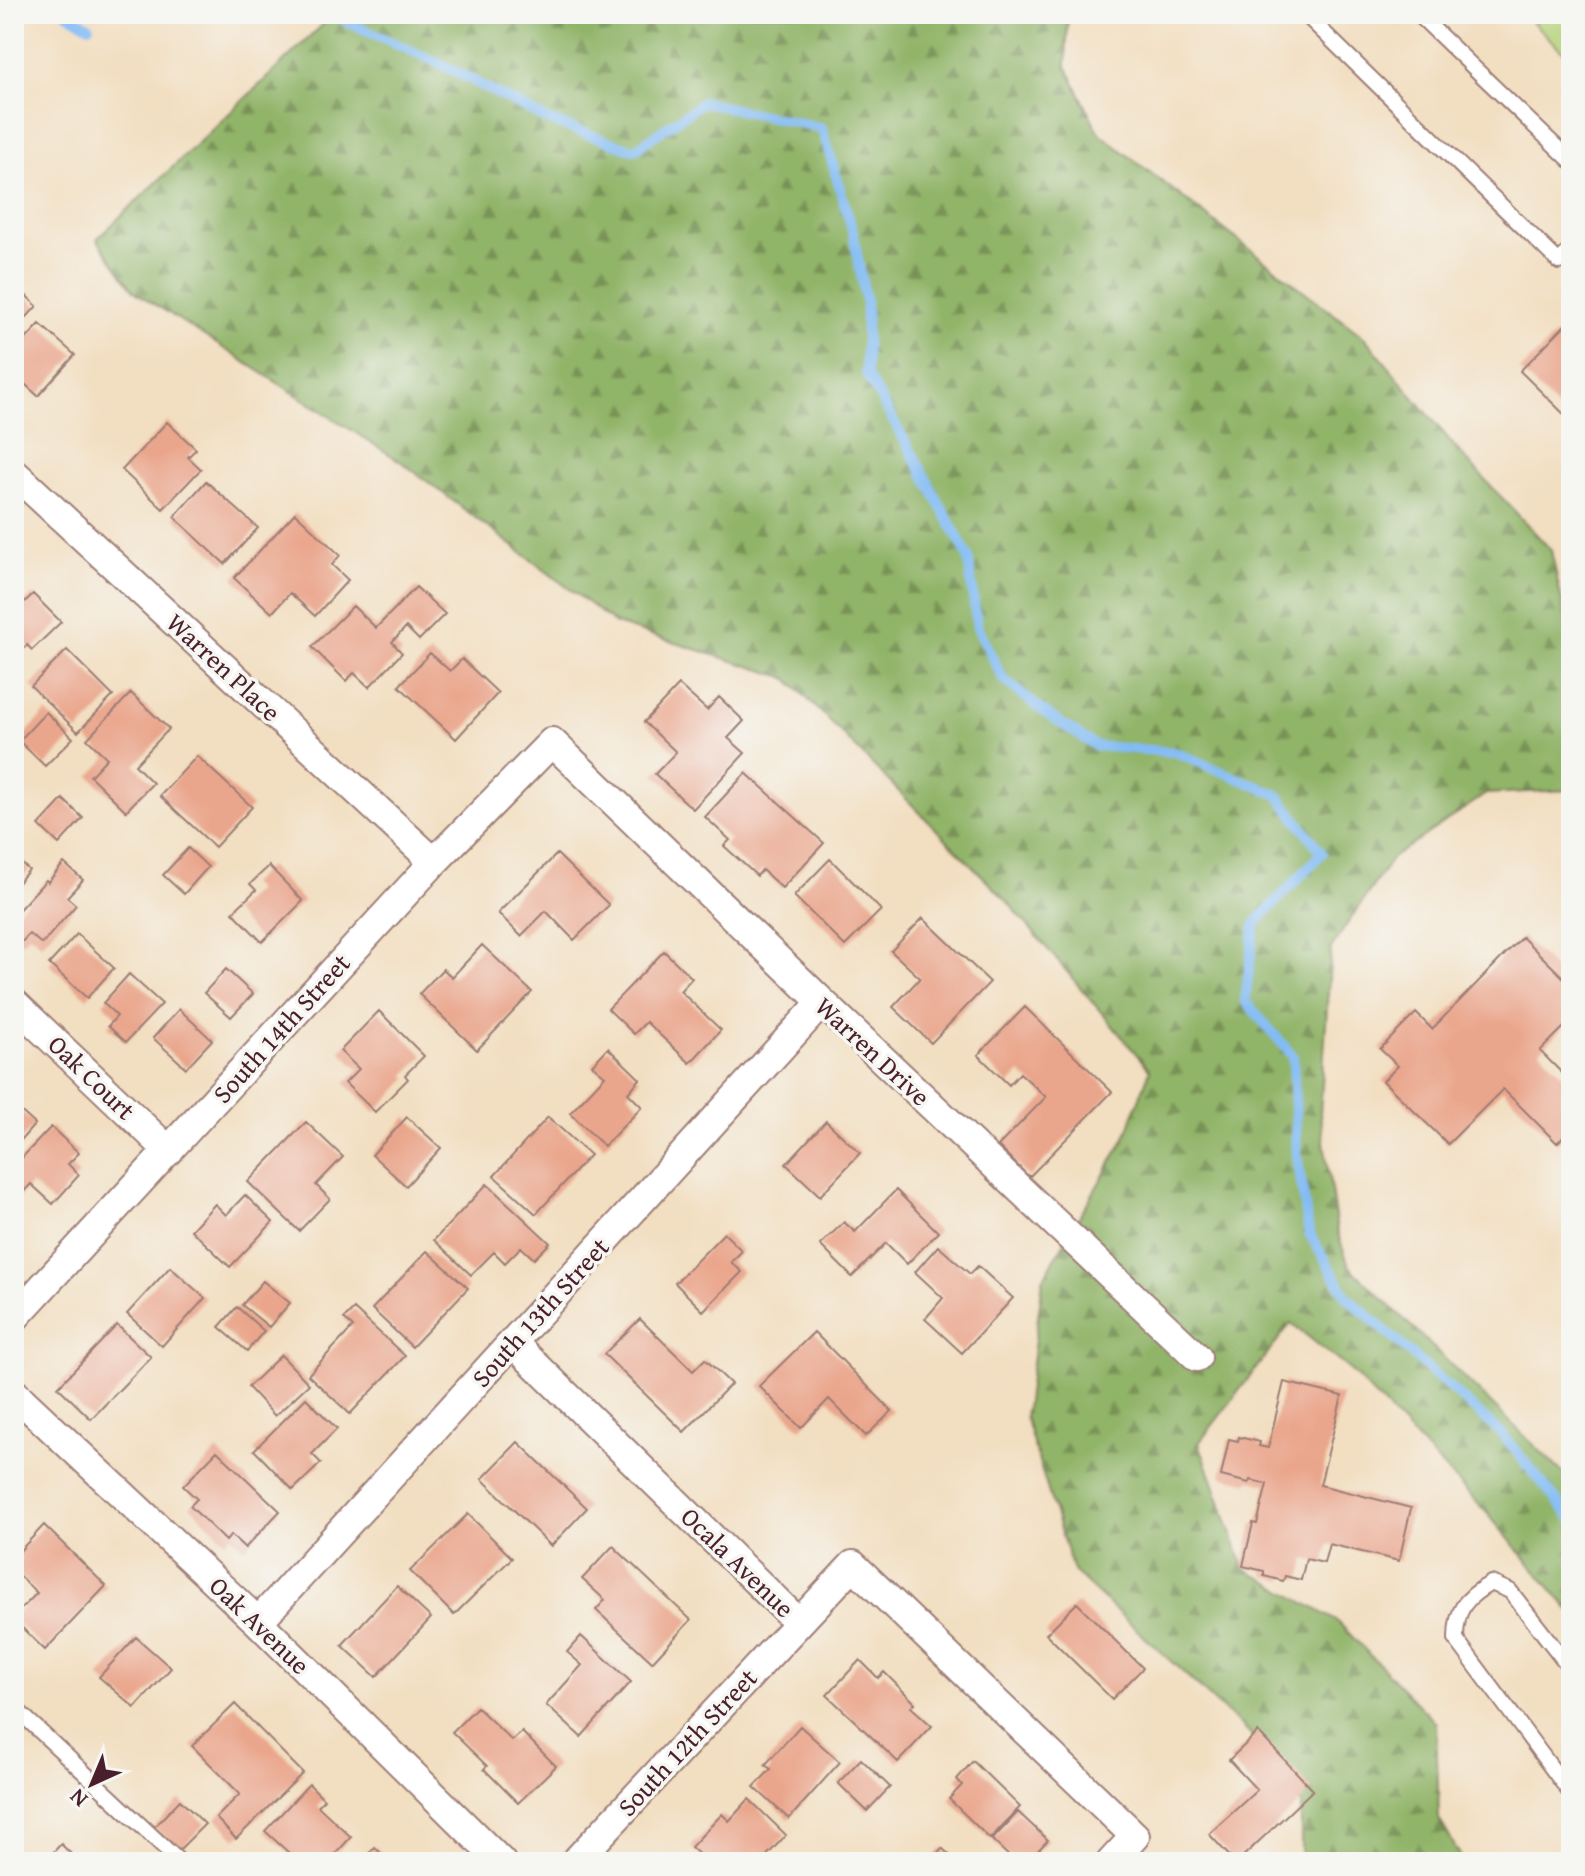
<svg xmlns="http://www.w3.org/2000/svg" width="1585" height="1876" viewBox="0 0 1585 1876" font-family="'Gentium Book Plus',serif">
	<defs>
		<pattern id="forest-firs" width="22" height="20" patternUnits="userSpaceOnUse" patternTransform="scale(2)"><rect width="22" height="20" fill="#90b468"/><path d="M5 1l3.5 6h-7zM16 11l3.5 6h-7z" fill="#789256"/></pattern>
		<pattern id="park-tufts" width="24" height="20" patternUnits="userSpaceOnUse" patternTransform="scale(2)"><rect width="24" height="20" fill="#b5d278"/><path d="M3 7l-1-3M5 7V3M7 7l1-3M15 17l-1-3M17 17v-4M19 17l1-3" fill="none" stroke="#9db468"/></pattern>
	</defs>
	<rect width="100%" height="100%" fill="#f6f6f2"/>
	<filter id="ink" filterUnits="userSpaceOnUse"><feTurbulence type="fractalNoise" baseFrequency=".0125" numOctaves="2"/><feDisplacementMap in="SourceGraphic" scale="16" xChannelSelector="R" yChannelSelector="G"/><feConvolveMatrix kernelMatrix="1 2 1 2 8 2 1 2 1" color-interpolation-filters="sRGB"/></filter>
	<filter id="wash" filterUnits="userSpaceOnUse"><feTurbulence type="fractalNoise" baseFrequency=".006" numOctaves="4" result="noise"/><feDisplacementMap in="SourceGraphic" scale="32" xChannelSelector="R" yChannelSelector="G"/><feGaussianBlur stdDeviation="1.8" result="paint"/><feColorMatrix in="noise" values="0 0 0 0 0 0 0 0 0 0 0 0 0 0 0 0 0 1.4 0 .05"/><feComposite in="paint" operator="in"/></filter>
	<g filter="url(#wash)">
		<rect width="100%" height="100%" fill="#f2dec0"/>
		<path fill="url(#forest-firs)" stroke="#6d6a4a" stroke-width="2" d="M334 14H1068L1066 66 1099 133 1365 338 1460 453 1551 550 1571 644V790L1486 794 1392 858 1331 948 1320 1114 1337 1231 1349 1266 1571 1481V1612L1487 1513 1351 1371 1291 1323 1199 1443 1244 1568 1338 1622 1436 1723 1439 1819 1464 1862H1301V1781L1073 1571 1025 1417 1043 1279 1124 1140 1150 1070 1008 902 787 678 616 624 403 463 134 291 97 239Z"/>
		<path fill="url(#park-tufts)" stroke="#807852" stroke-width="2" d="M1524 14H1571V59Z"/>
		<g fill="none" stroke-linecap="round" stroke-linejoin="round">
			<path stroke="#83bcf4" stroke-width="10" d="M68 14 89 26
				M330 14 443 65 547 120 634 150 703 102 822 128 853 232 866 302V374L916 460 968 556 977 627 1003 679 1048 715 1096 746 1175 752 1278 795 1322 853 1255 924 1245 1001 1293 1056 1297 1155 1309 1233 1347 1297 1501 1433 1571 1518"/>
		</g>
		<g id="blocks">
			<path fill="#eaa68c" d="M14 284 37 306 14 331Z
				M1571 319V421L1520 371Z
				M40 324 75 355 38 396 14 374V352Z
				M167 422 196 449 188 457 201 469 163 509 122 470Z
				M206 481 258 528 225 564 174 517Z
				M295 513 340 555 332 565 348 580 315 616 290 593 272 613 234 578Z
				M416 587 445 614 419 640 406 627 392 642 402 653 369 687 354 673 346 681 312 647 353 606 376 628Z
				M33 594 61 622 32 650 27 645 14 658V612Z
				M67 650 113 696 78 732 31 686Z
				M430 653 450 671 462 659 498 693 456 739 399 686Z
				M679 685 707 710 719 697 744 721 728 738 745 753 693 809 655 774 676 752 644 722Z
				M131 693 169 729 135 765 153 783 126 811 90 776 107 758 87 739Z
				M46 712 73 738 45 766 19 741Z
				M197 756 252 807 215 847 160 796Z
				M746 773 824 843 782 888 762 870 757 876 724 846 730 840 705 817Z
				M63 799 83 818 59 844 39 825Z
				M188 848 208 867 184 894 163 875Z
				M557 854 609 905 574 940 546 911 521 936 498 913Z
				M14 857 29 870 14 887Z
				M830 859 881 910 845 946 794 896Z
				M64 863 83 880 67 897 76 905 42 944 29 934 22 942 14 935V924L17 921 14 918V915L46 880 48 882Z
				M269 866 303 901 262 942 233 912 256 890 250 884Z
				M923 918 990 982 931 1043 893 1007 920 978 891 951Z
				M77 934 114 968 87 998 49 964Z
				M1522 937 1571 985V1020L1540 1051 1571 1082V1129L1557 1143 1503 1089 1448 1144 1383 1081 1398 1066 1380 1049 1416 1013 1432 1029Z
				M482 945 532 992 477 1050 419 994 443 969 452 977Z
				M664 951 692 978 680 991 721 1030 690 1063 646 1022 634 1034 608 1009Z
				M226 969 253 994 231 1017 204 993Z
				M129 974 162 1004 126 1042 108 1026 117 1016 103 1003Z
				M1025 1007 1112 1092 1029 1177 998 1146 1046 1097 1020 1073 1009 1085 978 1055Z
				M179 1009 212 1040 186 1068 153 1038Z
				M379 1011 424 1056 405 1075 408 1079 375 1112 345 1083 359 1069 340 1051Z
				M608 1048 640 1079 628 1093 642 1107 604 1146 570 1113 605 1076 592 1065Z
				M14 1105 35 1124 14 1148Z
				M407 1117 441 1148 406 1186 372 1155Z
				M548 1117 590 1155 536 1214 494 1176Z
				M826 1121 860 1153 820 1196 786 1164Z
				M306 1122 343 1157 316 1185 330 1199 299 1231 248 1182Z
				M51 1127 79 1153 68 1164 79 1175 53 1204 31 1184 14 1202V1166Z
				M487 1184 550 1243 534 1259 521 1247 505 1263 494 1252 471 1275 434 1240Z
				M896 1190 938 1232 907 1264 886 1243 852 1277 820 1245 844 1222 855 1232Z
				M245 1195 273 1222 230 1267 191 1230 215 1204 226 1215Z
				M724 1233 742 1251 731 1262 742 1272 703 1311 675 1283Z
				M938 1246 970 1274 978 1266 1013 1298 962 1353 925 1319 943 1298 915 1272Z
				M427 1251 468 1288 412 1347 372 1309Z
				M170 1267 205 1298 162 1346 127 1314Z
				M263 1281 290 1303 269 1327 242 1305Z
				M237 1307 264 1331 247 1351 219 1327Z
				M354 1309 405 1356 350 1414 308 1375 353 1327 344 1319Z
				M640 1319 693 1371 705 1359 731 1384 684 1432 604 1354Z
				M117 1325 151 1357 91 1419 58 1387Z
				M814 1332 892 1411 866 1436 829 1399 801 1428 759 1386Z
				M281 1355 309 1384 275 1416 248 1387Z
				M1284 1382 1342 1396 1320 1485 1411 1508 1399 1561 1329 1544 1324 1563 1306 1559 1301 1580 1285 1576 1283 1581 1264 1576V1571L1243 1566 1253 1523 1257 1524 1267 1484 1250 1480 1249 1483 1221 1476 1229 1439 1238 1441 1239 1437 1260 1442 1259 1446 1268 1448Z
				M306 1398 337 1429 312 1454 321 1463 293 1490 254 1450Z
				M518 1442 587 1508 551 1546 482 1479Z
				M217 1451 280 1511 245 1548 231 1535 226 1541 190 1506 197 1499 183 1486Z
				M468 1514 512 1558 454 1615 410 1571Z
				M44 1525 106 1586 45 1650 14 1620V1616L37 1593 14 1571V1557Z
				M613 1546 691 1620 652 1662 596 1610 605 1600 582 1579Z
				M397 1586 431 1618 376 1677 342 1645Z
				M1077 1603 1143 1668 1112 1699 1046 1634Z
				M581 1636 631 1682 581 1737 546 1705 582 1665 567 1652Z
				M136 1637 171 1668 135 1708 99 1677Z
				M860 1660 878 1678 884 1672 915 1703 911 1707 932 1726 898 1762 827 1695Z
				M235 1704 303 1773 236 1839 216 1818 240 1794 192 1746Z
				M477 1707 512 1741 522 1732 556 1766 518 1803 484 1769 487 1766 452 1732Z
				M800 1726 840 1762 789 1819 754 1787 771 1769 765 1765Z
				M1258 1732 1313 1790 1237 1862H1235L1209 1834 1257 1790 1229 1760Z
				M861 1759 890 1787 867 1811 838 1783Z
				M973 1761 1020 1807 990 1839 949 1799 962 1785 957 1779Z
				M309 1784 324 1799 318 1806 351 1837 328 1862H280L289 1853 265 1831Z
				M749 1799 786 1835 761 1862H707L691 1847 722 1814 729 1821Z
				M180 1800 205 1824 179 1850 154 1827Z
				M1018 1812 1048 1840 1027 1862H1015L992 1840Z
				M61 1844 79 1862H44Z
				M375 1847 389 1862H360Z
				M942 1848 957 1862H929Z"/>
		</g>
	</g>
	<g filter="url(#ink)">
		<use href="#blocks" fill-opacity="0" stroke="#9e7e76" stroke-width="2"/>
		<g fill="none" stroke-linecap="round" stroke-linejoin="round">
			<defs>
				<path id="lane" d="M1305 14 1559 262 1571 249
					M1418 14 1571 161
					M1571 1669 1510 1591 1491 1583C1465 1598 1456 1609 1456 1639L1571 1794
					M14 1707 180 1862"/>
				<path id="street" d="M14 473 434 862
					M14 1003 169 1151
					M14 1318 434 862 552 742 822 1002 1197 1357
					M513 1343 798 1622
					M14 1393 258 1622 501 1862
					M258 1622 822 1002
					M575 1862 853 1565 1135 1836 1111 1862"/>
			</defs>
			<use href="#lane" stroke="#9e7e76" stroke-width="18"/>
			<use href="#street" stroke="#9e7e76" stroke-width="32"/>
			<use href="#lane" stroke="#fff" stroke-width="14"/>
			<use href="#street" stroke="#fff" stroke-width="28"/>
		</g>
	</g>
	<g text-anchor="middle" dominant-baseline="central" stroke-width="7" stroke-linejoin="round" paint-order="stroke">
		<g font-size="26" fill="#4a1f2b" stroke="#f6f6f2">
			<text transform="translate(224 667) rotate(43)">Warren Place</text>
			<text transform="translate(281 1028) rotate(-48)">South 14th Street</text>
			<text transform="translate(873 1051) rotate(43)">Warren Drive</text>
			<text transform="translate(92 1077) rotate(44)">Oak Court</text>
			<text transform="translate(540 1312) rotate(-48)">South 13th Street</text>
			<text transform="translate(738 1562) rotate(44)">Ocala Avenue</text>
			<text transform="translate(260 1625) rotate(44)">Oak Avenue</text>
			<text transform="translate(687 1742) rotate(-47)">South 12th Street</text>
		</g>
	</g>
	<rect width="1585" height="1876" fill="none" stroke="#f6f6f2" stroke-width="48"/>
	<g transform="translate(92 1784) rotate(224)" stroke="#f6f6f2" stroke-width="6" paint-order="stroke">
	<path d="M0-6L14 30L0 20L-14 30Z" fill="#4a1f2b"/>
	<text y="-12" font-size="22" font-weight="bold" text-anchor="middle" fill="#4a1f2b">N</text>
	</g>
</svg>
